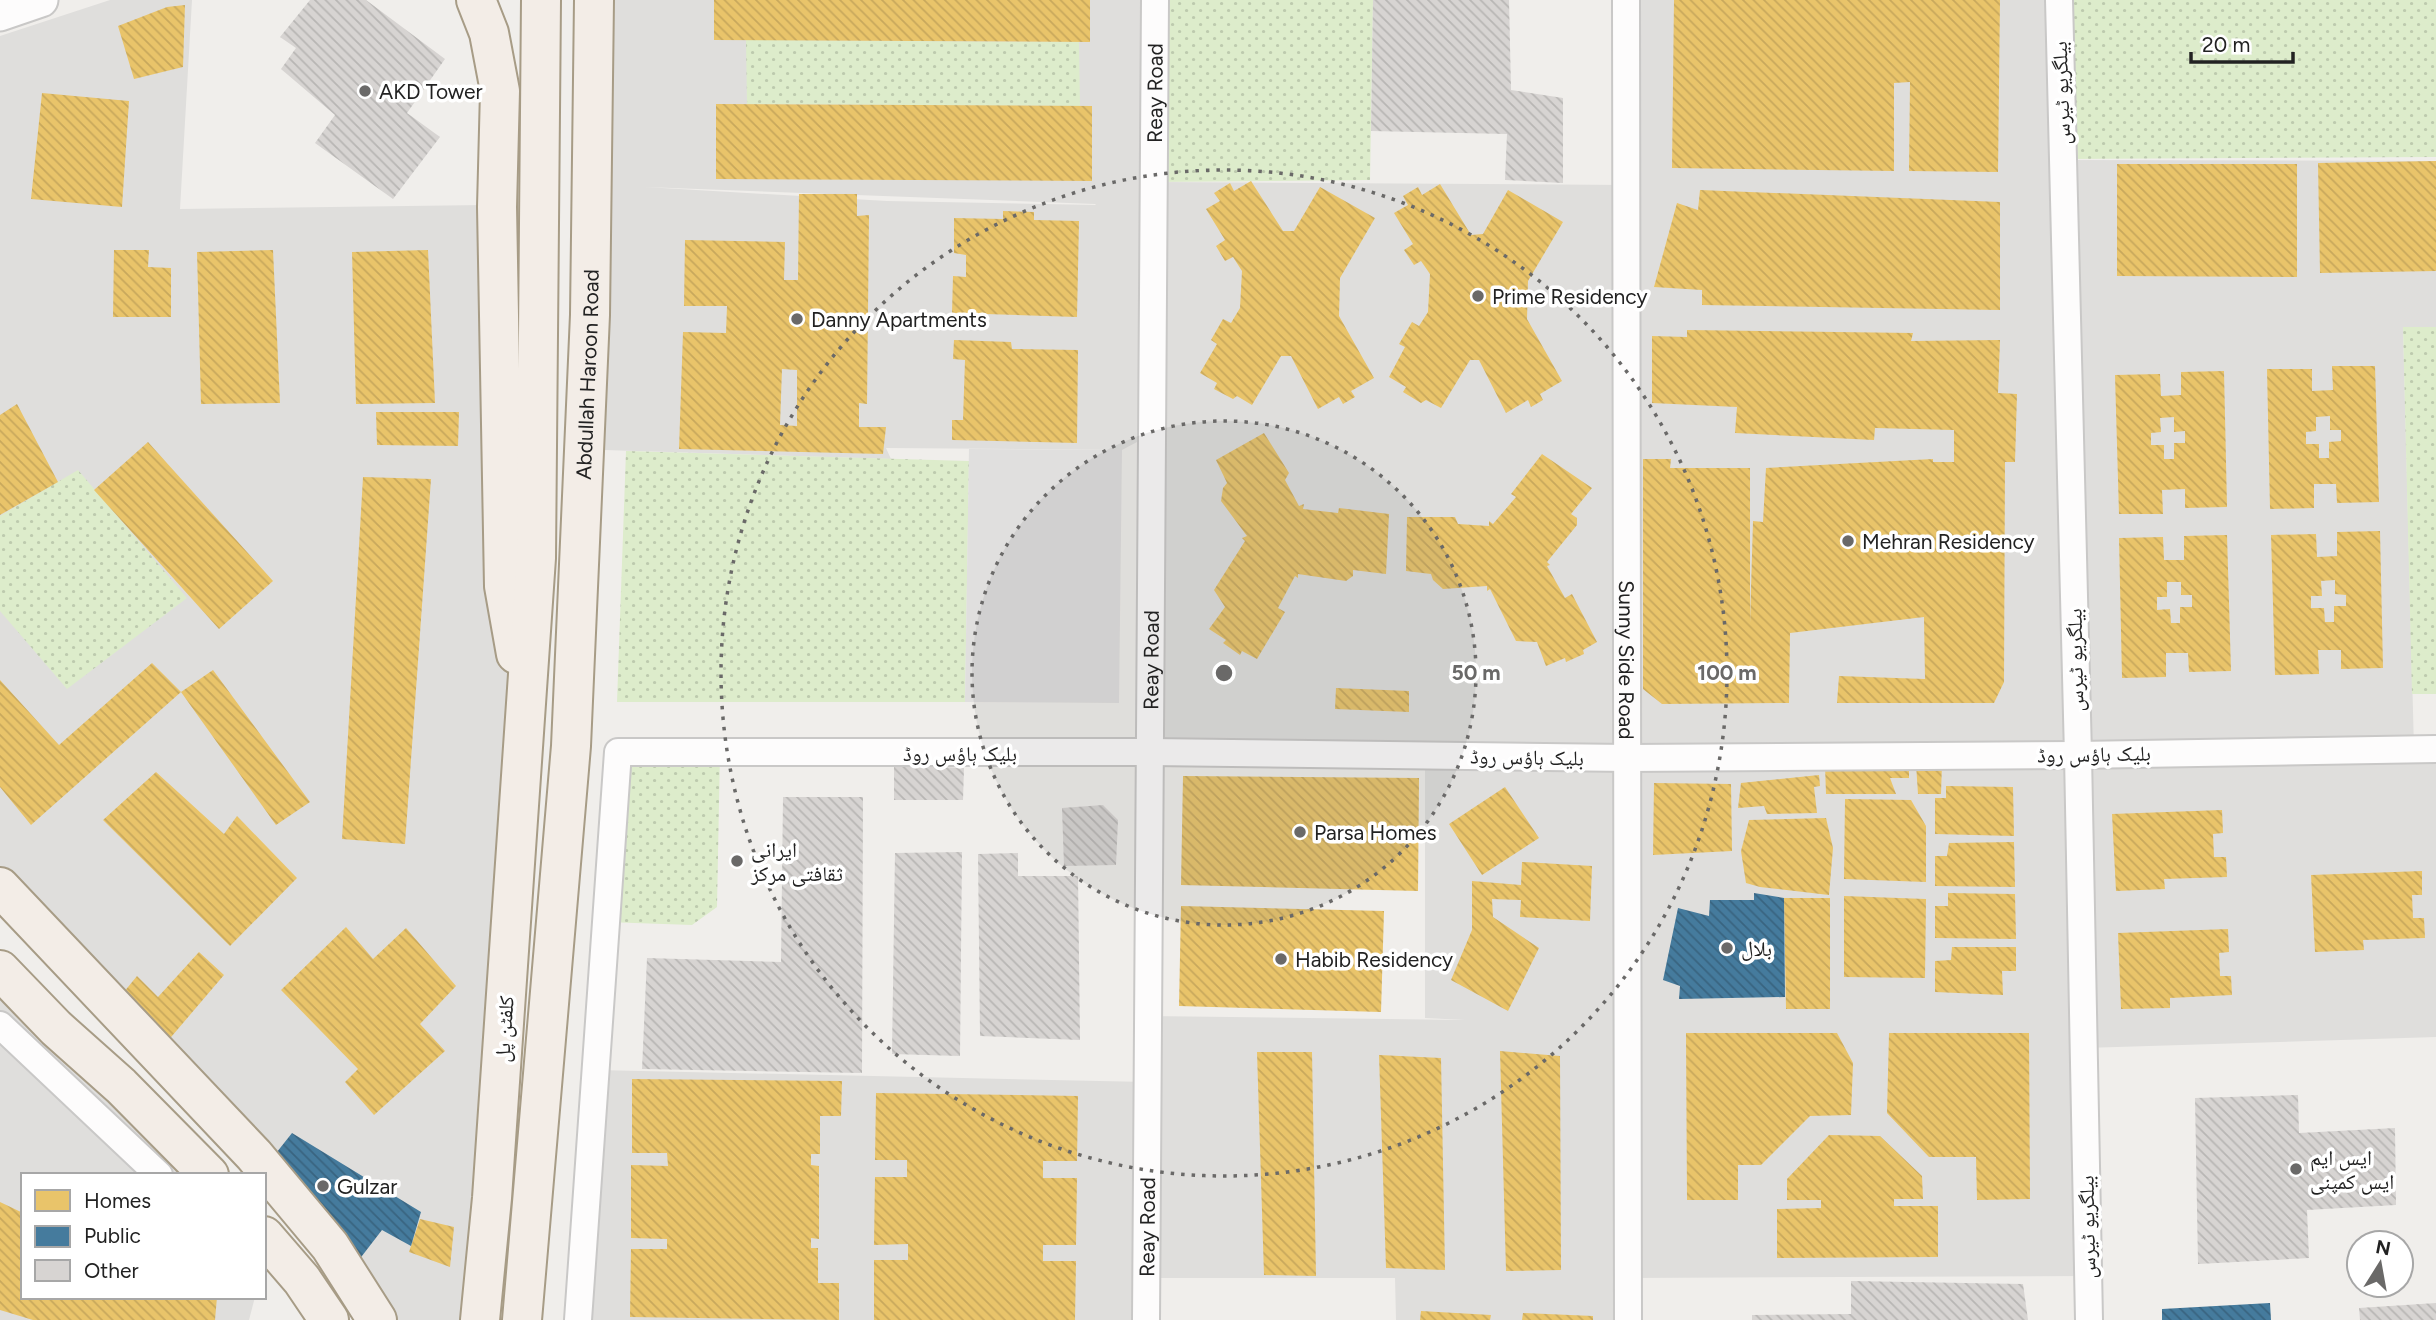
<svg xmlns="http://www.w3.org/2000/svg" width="2436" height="1320" viewBox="0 0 2436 1320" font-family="Figtree,'Noto Naskh Arabic',sans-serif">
	<defs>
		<pattern id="grass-dots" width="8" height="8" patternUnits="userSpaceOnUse" patternTransform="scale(1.75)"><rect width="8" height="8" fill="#ddeccb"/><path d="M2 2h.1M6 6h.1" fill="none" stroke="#bdcaae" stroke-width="1.8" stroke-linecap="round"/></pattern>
		<pattern id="homes-back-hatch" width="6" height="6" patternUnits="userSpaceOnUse" patternTransform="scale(1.75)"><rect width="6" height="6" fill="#e9c46a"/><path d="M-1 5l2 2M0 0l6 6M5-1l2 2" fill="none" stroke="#c8a85c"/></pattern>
		<pattern id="public-back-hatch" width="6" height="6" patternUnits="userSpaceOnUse" patternTransform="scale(1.75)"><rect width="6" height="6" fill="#457b9d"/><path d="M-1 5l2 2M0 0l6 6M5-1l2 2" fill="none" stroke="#396480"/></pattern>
		<pattern id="building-back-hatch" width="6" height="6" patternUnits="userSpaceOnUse" patternTransform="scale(1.75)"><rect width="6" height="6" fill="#d7d4d2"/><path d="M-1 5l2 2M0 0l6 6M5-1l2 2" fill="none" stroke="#b8b6b4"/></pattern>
	</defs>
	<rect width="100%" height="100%" fill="#f0eeeb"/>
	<path fill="#dfdedc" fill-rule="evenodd" d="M110 0H192L180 209 484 205 525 738 472 1320H376L330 1246 0 909V36Z
		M591 0H1154V182L1626 185 1627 0H2056L2064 160 2436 161V327H2403L2414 749H2436V1037L2084 1048 2088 1276 1629 1278 1628 1320H1396L1395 1278H1147L1146 1320H579L596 1070 1147 1082 1148 1016 1465 1020 1425 1018V756L1151 752 1152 434 1122 450 886 448 891 459 573 449ZM645 187 1095 204 1096 205 887 201Z
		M0 981 207 1175H23V1297H255L249 1320H0Z"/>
	<path fill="url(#grass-dots)" d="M1155 0H1373L1370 180 1154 182Z
		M2061 0H2436V157L2064 159Z
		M746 40 1079 42 1080 106 747 104Z
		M2403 327H2436V694H2412Z
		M626 451 969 461 965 702H617Z
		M78 470 187 598 67 689 0 611V516Z
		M618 752H720L717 907 692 925 606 922Z"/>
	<path fill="#e0dfde" d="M969 449 1122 450 1119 703 965 702Z"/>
	<path fill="url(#homes-back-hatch)" fill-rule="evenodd" d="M714 0H1090V42L714 40Z
		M1674 0H2000L1998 172 1909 171 1910 82 1894 83V171L1672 168Z
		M185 5 183 67 134 79 118 26 167 7Z
		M42 93 129 101 122 207 31 199Z
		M716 104 1092 106V181L716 179Z
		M2436 161V271L2320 273 2318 163Z
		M2117 164H2297V277L2117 276Z
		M1251 181 1283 231H1294L1320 187 1375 218 1340 278 1339 316 1374 378 1351 391 1355 397 1343 404 1339 397 1318 409 1291 356H1281L1252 405 1237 396 1233 399 1214 389 1217 383 1200 373 1217 344 1211 340 1223 319 1231 323 1240 308 1242 271 1233 257 1225 261 1216 246 1225 240 1206 209 1220 201 1214 193 1230 183 1234 191Z
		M1440 184 1471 235 1483 234 1508 190 1563 222 1528 281 1527 319 1562 381 1540 394 1543 400 1531 407 1528 400 1506 413 1479 360H1470L1441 408 1426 400 1421 403 1403 392 1406 387 1389 377 1405 347 1399 344 1412 322 1419 326 1428 312 1430 274 1421 261 1414 265 1404 250 1413 244 1394 213 1408 205 1403 196 1418 187 1422 195Z
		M1700 190 2000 202V310L1702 305V290L1654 287 1677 203 1698 210Z
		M799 194H857V216L869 215 867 404 859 403V427H886L883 454 679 449 683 332 726 333 727 306H684L685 240 785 242 784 280H798ZM782 369 797 370V426L780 425Z
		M1003 211 1034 212V220L1079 221 1077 317 952 313 953 276 966 277V255L954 253V218L1003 219Z
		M114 250H149L148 267 171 268V317H113Z
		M273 250 280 403 201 404 197 252Z
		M428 250 435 403 356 404 352 252Z
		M1687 330 1913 333 1911 341 2000 340 1998 393 2017 394 2015 462H2005L2004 682 1994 703H1837L1839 676 1925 679 1924 617 1790 633 1789 703 1662 704 1643 689V459H1671L1670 468H1750V623L1753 521 1763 522 1766 468 1933 459V462H1954V430L1875 428 1874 440 1735 433 1737 407 1652 403V336L1687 337Z
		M954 340 1011 342 1012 349 1078 350 1077 443 952 440V420H963L965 360 953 359Z
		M2332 366H2375L2379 502 2337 503 2336 484H2314V508L2270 509 2267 369H2312V391L2333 390ZM2330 416V430H2341V441L2329 442V458H2319V444H2306V432L2316 431V417Z
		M2224 371 2227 507 2185 508V489L2162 490 2163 514H2119L2115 375 2160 374 2161 396 2181 395V372ZM2174 417V432L2185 431V443H2174V459H2164V445H2151V433L2161 432 2160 418Z
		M17 404 58 482 0 515V415Z
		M376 412H459L458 446 377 445Z
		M1264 433 1289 473 1285 480 1299 506 1304 504 1303 509 1338 513 1339 508 1389 514 1386 574 1353 570V576L1346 581 1298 574V578L1295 576 1278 608 1285 612 1257 659 1242 651 1240 655 1223 643 1226 640 1209 629 1225 607 1214 590 1245 541 1242 538 1247 536 1221 501 1223 488 1227 483 1216 460Z
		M148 442 273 581 219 629 94 490Z
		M1542 454 1592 488 1571 514 1577 518V525L1547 562 1550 565 1547 566 1565 598 1572 594 1597 642 1583 650 1584 654 1566 662 1565 658 1546 666 1537 642 1516 641 1490 589 1487 591V586L1443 589 1433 580 1431 574 1406 571 1407 517H1455L1458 524 1489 526V521L1493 524 1516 497 1511 494Z
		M363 477 431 479 405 844 342 839Z
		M2380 531 2383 668 2341 669V650H2318L2319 674 2275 675 2271 535 2316 534 2317 557 2337 556V532ZM2335 580V594L2346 595V606H2334V622H2325L2324 608H2311V596H2322L2321 581Z
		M2227 535 2231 671 2189 672 2188 653H2166V677L2122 678 2119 538 2163 537 2164 560H2184V536ZM2167 582H2181V595H2192V607H2180V623H2171L2170 609 2157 610V597H2167Z
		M152 663 181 692 213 670 310 802 276 825 181 692 31 825 0 787V680L59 745Z
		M1336 688 1409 691V712L1335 709Z
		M1942 763 1941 794H1918L1916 764Z
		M1909 764V778H1890L1896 794H1826L1825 765Z
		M156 772 224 834 237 816 297 878 230 946 103 820Z
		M1819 775 1820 786 1814 787 1817 813 1767 814 1764 806 1738 808 1741 783Z
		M1183 776 1419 778 1418 891 1181 885Z
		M1654 783 1731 784 1732 851 1653 855Z
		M1946 786 2013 787 2014 836 1935 834V798H1946Z
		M1505 787 1539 838 1482 875 1449 824Z
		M1845 799 1911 800 1926 826V882L1844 879Z
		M2222 810 2223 833 2213 834 2214 857H2226L2227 877 2164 879 2165 889 2116 891 2112 814Z
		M1826 818 1833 848 1829 895 1760 887 1746 883 1741 851 1749 820Z
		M2014 842 2015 887 1935 886V856H1947L1949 843Z
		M1522 862 1592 866 1590 921 1520 917 1521 900 1492 899 1493 917 1539 948 1508 1011 1451 980 1472 930V881L1521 885Z
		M2422 871V895H2412L2413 918H2424L2425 938 2363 940 2364 950 2315 952 2311 875Z
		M1948 893 2015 894 2016 939 1935 938V906H1948Z
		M1844 896 1926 899 1925 978 1844 977Z
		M1784 898H1830V1009H1786Z
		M1181 906 1384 911 1381 1012 1179 1006Z
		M346 927 373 959 406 928 456 986 420 1024 445 1051 374 1115 345 1082 358 1069 281 990Z
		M2228 929 2229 952 2219 953 2220 976H2231L2232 995 2170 998V1008L2121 1009 2118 933Z
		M1952 947H2016V971H2002L2003 995 1935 992V961L1951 960Z
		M199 952 224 975 166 1043 119 998 137 976 158 997Z
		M1686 1033H1837L1853 1063 1851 1115 1810 1116 1761 1165H1738V1200H1687Z
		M1889 1033H2029L2030 1199 1977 1200 1976 1157H1929L1887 1113Z
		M1500 1051 1560 1056 1561 1270 1506 1271Z
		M1257 1052H1312L1316 1276 1264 1275Z
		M1379 1055 1441 1058 1445 1270 1386 1268Z
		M632 1079 842 1081 841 1116H820V1154H811V1165L819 1166V1239L811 1238V1248H818V1283H839V1320L630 1317 631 1249H667V1239L631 1238V1165L668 1166 667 1153H632Z
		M876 1093 1078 1096 1077 1161H1043V1178H1077L1076 1245H1043V1261H1076L1075 1320H874V1260H908V1244L874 1245 875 1177H907V1160H875Z
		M1829 1135 1880 1136 1922 1176 1923 1199H1894V1206H1938V1257L1777 1258V1209L1821 1208V1200H1787V1179Z
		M0 1202 23 1213V1297H217L215 1320H33L0 1310Z
		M420 1219 454 1227 450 1267 409 1252Z
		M1421 1311 1491 1315 1490 1320H1420Z
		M1523 1313 1593 1316V1320H1522Z"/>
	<path fill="url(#public-back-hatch)" d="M1754 893 1784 898 1785 997 1679 999 1680 986 1663 980 1678 908 1709 916 1710 900H1754Z
		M292 1133 421 1212 411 1246 382 1230 355 1265 273 1157Z
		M2270 1303 2271 1320H2162V1309Z"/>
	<path fill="url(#building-back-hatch)" d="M310 0H366L445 59 407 113 440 137 393 199 315 143 335 115 281 69 296 48 280 37Z
		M1373 0H1509L1511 90 1563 98V183L1505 180 1507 134 1371 131Z
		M894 765 964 768 963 800H894Z
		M783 797H863L862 1073 642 1069 647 958 781 962Z
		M1103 805 1118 820 1116 865 1064 866 1062 808Z
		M962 852 960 1056 892 1054 895 853Z
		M1018 853V876H1078L1080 1040 980 1036 978 854Z
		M2298 1095 2299 1133 2395 1128 2396 1205 2307 1210 2309 1258 2198 1264 2195 1098Z
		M1851 1281 2023 1284 2028 1320H1752V1315L1851 1314Z
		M2436 1303V1320H2360L2359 1308Z"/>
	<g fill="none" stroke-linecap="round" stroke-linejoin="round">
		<defs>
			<g id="minor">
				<path id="s1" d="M1626 0 1628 1320"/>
				<path d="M2059 0 2078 755 2089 1320"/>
				<path d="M0 1025 159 1175"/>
				<path d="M578 1320 618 752H1151L1628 758 2078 755 2436 749"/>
				<path id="s2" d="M1146 1320 1155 0"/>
			</g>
			<path id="tertiary" d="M0 14 41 0"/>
			<g id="primary">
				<path d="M476 0 489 33 500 91 497 207 504 586 516 654"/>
				<path d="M0 887 254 1155 330 1246 377 1320"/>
				<path d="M0 970 56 1028 121 1086 209 1175"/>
				<path d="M264 1236 302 1280 329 1320"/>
				<path d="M480 1320 492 1198 536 558 541 0"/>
				<path id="s3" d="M522 1320 571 746 590 315 594 0"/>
			</g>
		</defs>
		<use href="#minor" stroke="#c9c8c7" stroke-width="30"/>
		<use href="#tertiary" stroke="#c9c8c7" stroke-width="37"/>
		<use href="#primary" stroke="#a79c86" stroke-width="42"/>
		<use href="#minor" stroke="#fdfcfc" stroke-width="26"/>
		<use href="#tertiary" stroke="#fdfcfc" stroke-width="33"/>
		<use href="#primary" stroke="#f3ede7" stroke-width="38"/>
	</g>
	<circle cx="1224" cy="673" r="252" fill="#6a6968" fill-opacity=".12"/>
	<g fill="none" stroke="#6a6968" stroke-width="3.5" stroke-dasharray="3.5 7">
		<circle cx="1224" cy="673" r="252"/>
		<circle cx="1224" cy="673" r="503"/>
	</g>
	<g fill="#6a6968" stroke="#fff" stroke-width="2.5">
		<circle cx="365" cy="91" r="7"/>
		<circle cx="1478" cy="296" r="7"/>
		<circle cx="797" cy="319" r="7"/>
		<circle cx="1848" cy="541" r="7"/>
		<circle cx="1300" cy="832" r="7"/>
		<circle cx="737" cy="861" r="7"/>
		<circle cx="1727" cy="948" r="7"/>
		<circle cx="1281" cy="959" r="7"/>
		<circle cx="2296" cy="1169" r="7"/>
		<circle cx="323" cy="1186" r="7"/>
	</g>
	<g text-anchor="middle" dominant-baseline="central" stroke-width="7" stroke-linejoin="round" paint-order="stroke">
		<g font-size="21" fill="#222" stroke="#fff" text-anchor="start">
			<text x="379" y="91">AKD Tower</text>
			<text x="1492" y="296">Prime Residency</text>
			<text x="811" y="319">Danny Apartments</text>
			<text x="1862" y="541">Mehran Residency</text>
			<text x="1314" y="832">Parsa Homes</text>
			<text x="751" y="849">ایرانی<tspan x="751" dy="24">ثقافتی مرکز</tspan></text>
			<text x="1741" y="948">بلال</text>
			<text x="1295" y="959">Habib Residency</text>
			<text x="2310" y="1157">ایس ایم<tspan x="2310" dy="24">ایس کمپنی</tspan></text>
			<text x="337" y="1186">Gulzar</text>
		</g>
		<g font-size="21" fill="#222" stroke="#fff">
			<text stroke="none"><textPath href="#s2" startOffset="1227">Reay Road</textPath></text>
			<text transform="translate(2061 93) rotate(-92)">بیلگریو ٹیرس</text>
			<text stroke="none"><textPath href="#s3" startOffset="948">Abdullah Haroon Road</textPath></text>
			<text stroke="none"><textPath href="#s2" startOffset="660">Reay Road</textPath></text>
			<text stroke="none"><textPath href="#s1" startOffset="660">Sunny Side Road</textPath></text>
			<text transform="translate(2075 660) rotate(-91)">بیلگریو ٹیرس</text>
			<text x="960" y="753">بلیک ہاؤس روڈ</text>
			<text transform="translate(2094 754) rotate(-1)">بلیک ہاؤس روڈ</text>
			<text transform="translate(1527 757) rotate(1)">بلیک ہاؤس روڈ</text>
			<text transform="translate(504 1029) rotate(-86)">کلفٹن پل</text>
			<text stroke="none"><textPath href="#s2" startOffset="93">Reay Road</textPath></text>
			<text transform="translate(2087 1227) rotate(-91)">بیلگریو ٹیرس</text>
		</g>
	</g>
	<circle cx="1224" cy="673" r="10" fill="#6a6968" stroke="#fff" stroke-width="3.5"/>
	<g font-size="21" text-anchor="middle" font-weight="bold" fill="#6a6968" stroke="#fff" stroke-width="7" stroke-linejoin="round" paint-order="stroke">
		<text x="1476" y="680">50 m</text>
		<text x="1727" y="680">100 m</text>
	</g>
	<rect x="21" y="1173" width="245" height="126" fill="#ffffff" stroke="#a7a7a7" stroke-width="2"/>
	<rect x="35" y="1190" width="35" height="21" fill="#e9c46a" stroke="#a7a7a7" stroke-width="2"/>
	<text x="84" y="1208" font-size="21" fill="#222222">Homes</text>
	<rect x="35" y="1226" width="35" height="21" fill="#457b9d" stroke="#a7a7a7" stroke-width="2"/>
	<text x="84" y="1243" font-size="21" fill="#222222">Public</text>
	<rect x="35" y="1260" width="35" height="21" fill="#d7d4d2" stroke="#a7a7a7" stroke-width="2"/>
	<text x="84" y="1278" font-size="21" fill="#222222">Other</text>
	<g transform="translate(2380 1264) rotate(11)"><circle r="33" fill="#ffffff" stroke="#a7a7a7" stroke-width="2"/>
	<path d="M0-5L12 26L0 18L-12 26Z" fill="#6a6968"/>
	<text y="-10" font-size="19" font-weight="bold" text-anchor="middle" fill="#222222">N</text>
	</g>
	<path d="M2191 52v10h102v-10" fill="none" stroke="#222222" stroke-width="3.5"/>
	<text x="2202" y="52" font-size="21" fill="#222222" stroke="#ffffff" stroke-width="5" paint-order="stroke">20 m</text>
</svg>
